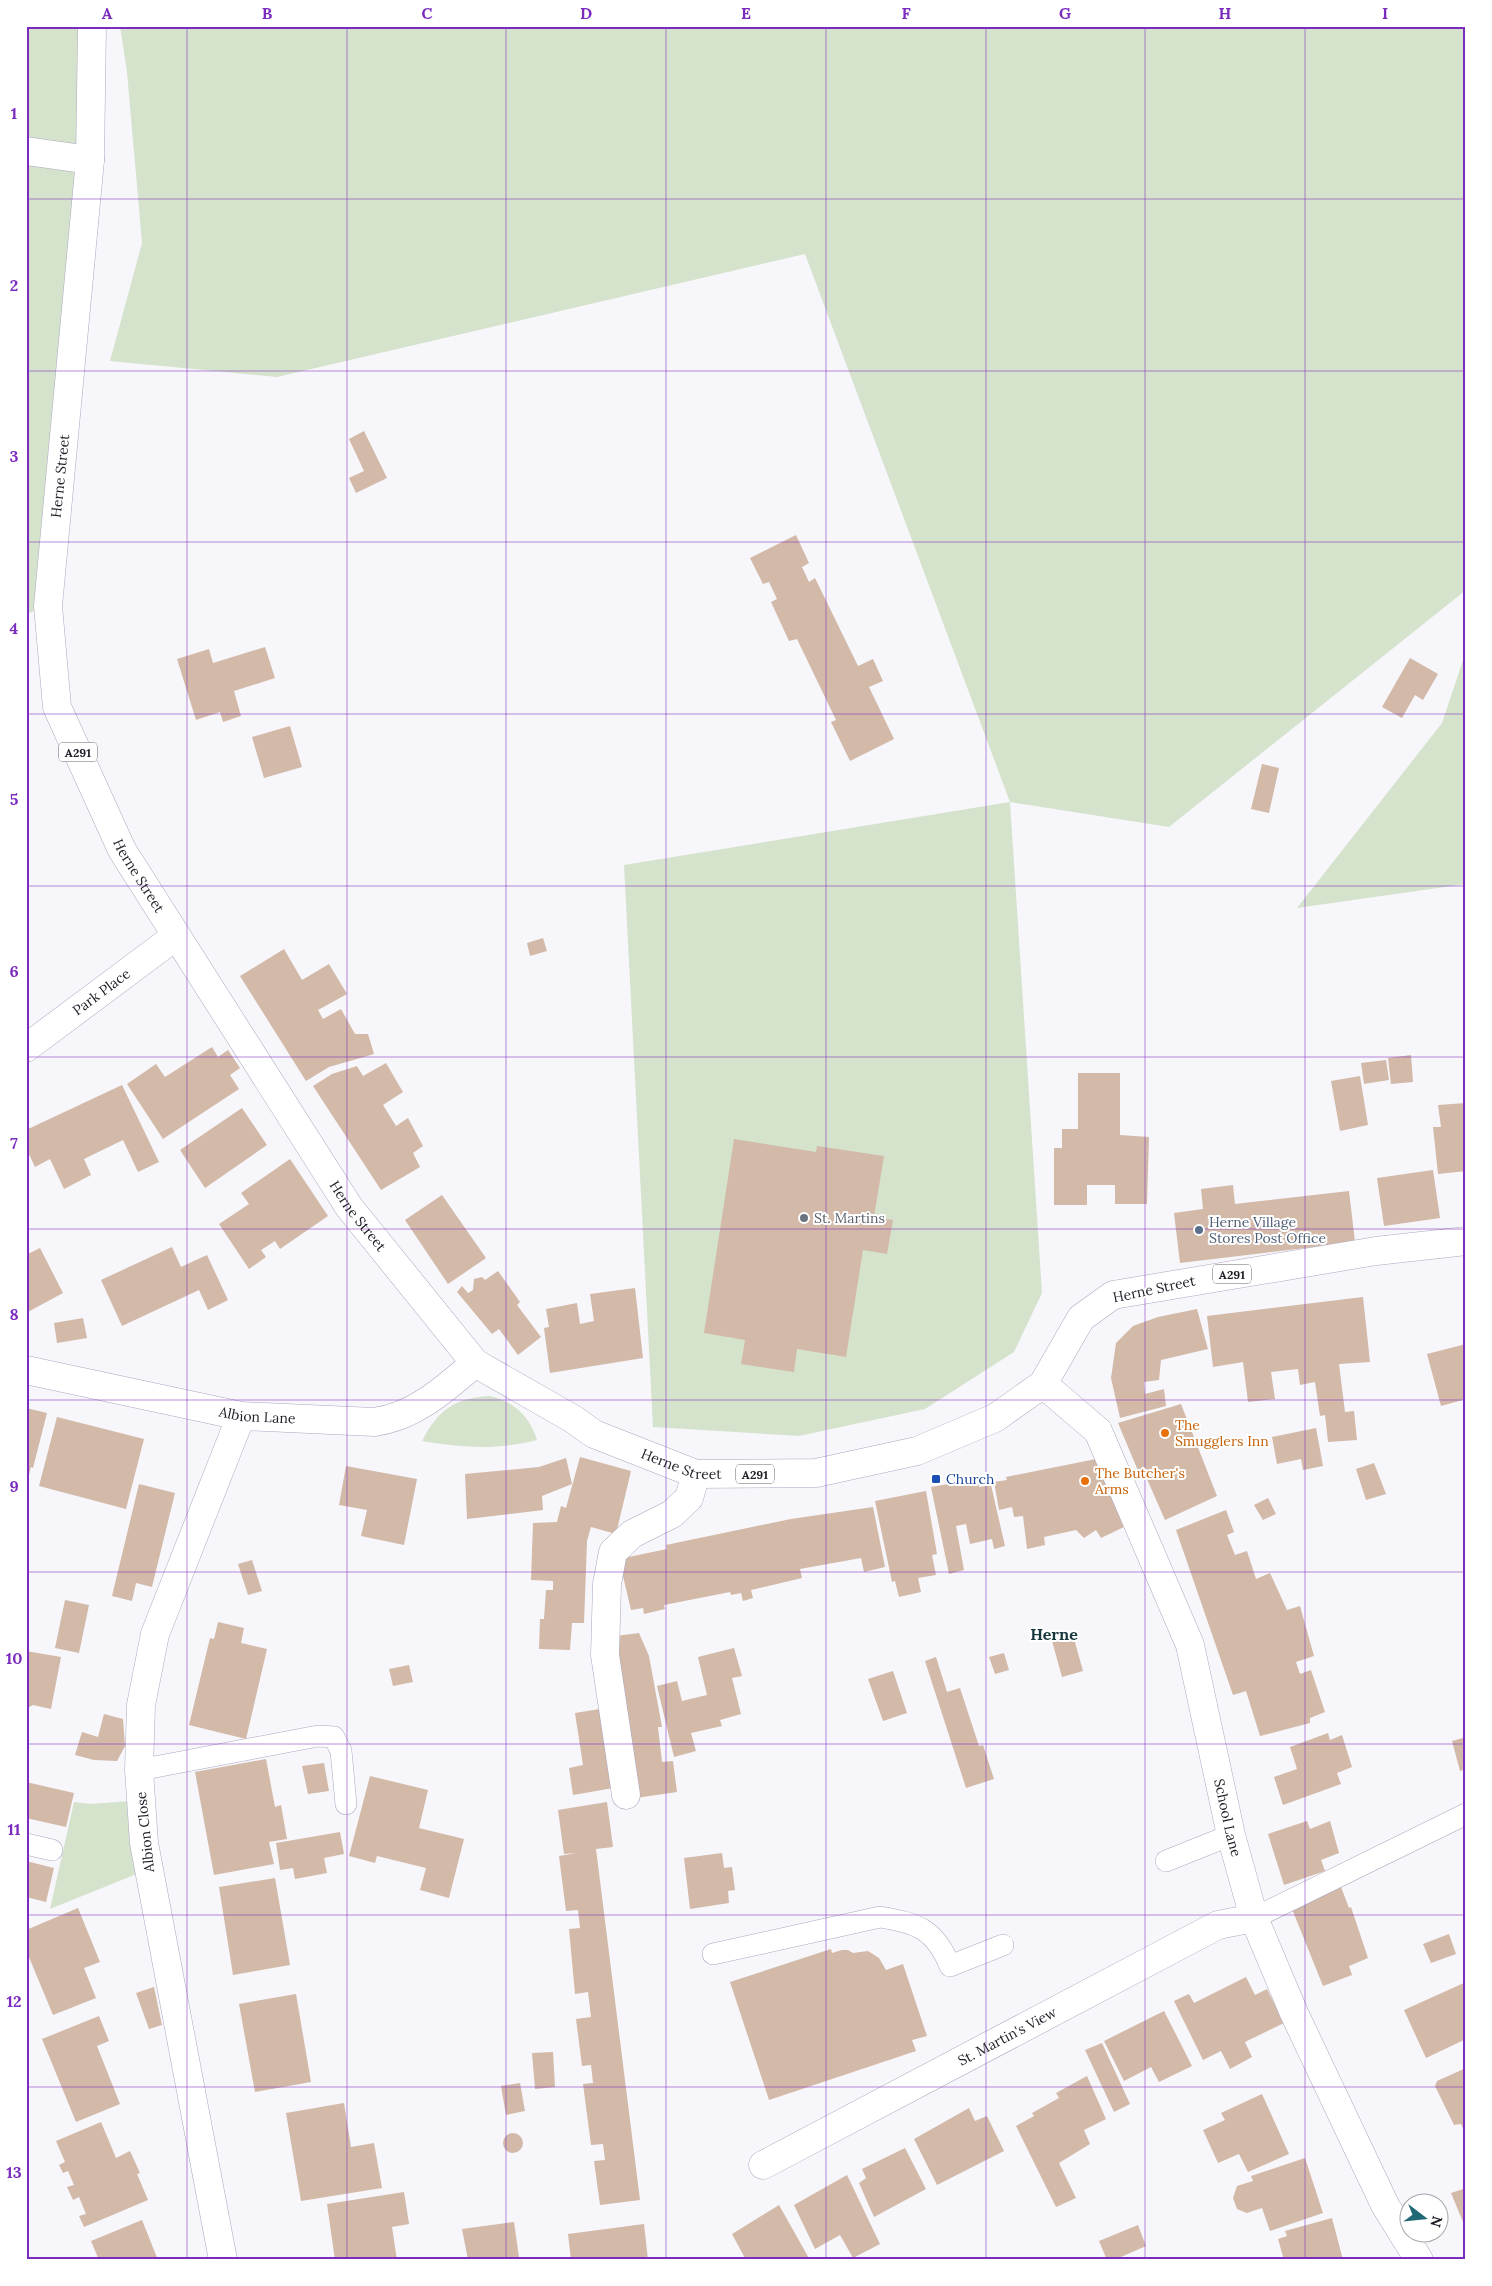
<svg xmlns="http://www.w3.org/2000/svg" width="1492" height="2286" viewBox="0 0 1492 2286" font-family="Lora,serif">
	<rect width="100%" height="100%" fill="#f7f6fb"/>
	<path fill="#d5e3cc" d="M26 26H92L48 606 26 614Z
		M120 26H1466V590L1169 827 1010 802 1042 1293 1014 1352 925 1409 799 1436 653 1427 624 865 1010 802 805 254 277 377 110 361 142 243 127 72Z
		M1466 651V884L1297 908 1442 723Z
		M490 1396C514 1402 529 1415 537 1440 498 1450 462 1448 422 1441 438 1410 454 1398 490 1396Z
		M131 1801 149 1869 50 1909 74 1802 90 1804Z"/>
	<path fill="#d2b9a8" d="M364 431 387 478 356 493 349 478 364 471 349 439Z
		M796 535 809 563 802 567 809 582 815 578 858 666 873 659 883 681 869 687 894 739 850 761 831 722 836 720 797 639 789 641 771 602 777 599 769 582 763 584 750 558Z
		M265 647 275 678 234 691 241 716 223 722 220 712 196 720 177 659 209 649 213 663Z
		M1410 658 1438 674 1423 700 1415 695 1402 718 1382 707Z
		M290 726 302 767 264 778 252 737Z
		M1262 764 1279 768 1269 813 1251 809Z
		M543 938 547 951 530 956 527 943Z
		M284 949 302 980 329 964 347 994 318 1010 323 1019 341 1009 355 1034H368L374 1054 329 1067 306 1081 240 976Z
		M212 1047 218 1057 228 1050 240 1068 230 1075 239 1089 163 1139 127 1084 156 1064 165 1077Z
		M1411 1055 1413 1082 1391 1084 1388 1058Z
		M1386 1060 1389 1080 1364 1084 1361 1063Z
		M386 1063 403 1092 383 1105 396 1126 408 1118 423 1146 413 1153 420 1167 381 1190 313 1086 332 1074 357 1066 363 1076Z
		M1078 1073H1120V1135L1149 1137 1147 1204H1115V1185H1087V1205H1054V1148H1062V1129H1078Z
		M1360 1076 1368 1125 1340 1131 1331 1081Z
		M122 1085 159 1162 138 1172 123 1140 84 1159 91 1175 64 1189 50 1159 35 1167 26 1148V1130Z
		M1466 1103V1171L1438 1174 1433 1127H1441L1438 1105Z
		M242 1108 267 1145 205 1188 180 1150Z
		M734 1139 816 1152 817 1146 884 1156 874 1217 893 1220 887 1254 863 1250 846 1357 797 1349 794 1372 741 1364 745 1340 704 1333Z
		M290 1159 328 1216 280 1249 275 1241 261 1250 266 1257 249 1269 219 1224 249 1204 241 1193Z
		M1433 1170 1440 1218 1384 1226 1377 1178Z
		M1233 1185 1235 1204 1349 1191 1355 1242 1180 1263 1174 1213 1203 1209 1201 1189Z
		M442 1195 486 1258 448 1284 405 1220Z
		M172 1247 181 1267 207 1255 228 1300 208 1310 199 1290 122 1326 101 1280Z
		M40 1248 63 1293 26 1313V1255Z
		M498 1271 520 1302 517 1305 541 1337 518 1355 499 1329 492 1334 457 1292 462 1286 468 1293 473 1290 474 1279 482 1277 485 1280Z
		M635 1288 643 1358 550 1373 544 1328 549 1327 546 1309 577 1303 580 1324 594 1321 590 1294Z
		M1363 1297 1370 1362 1339 1364 1345 1412 1354 1411 1357 1440 1328 1442 1325 1415 1320 1416 1315 1382 1300 1385 1298 1369 1271 1372 1275 1399 1248 1402 1243 1362 1213 1367 1207 1316Z
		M1197 1309 1208 1349 1161 1360 1159 1380 1144 1382 1145 1394 1164 1389 1166 1406 1120 1418 1111 1378 1116 1343 1133 1326 1158 1317Z
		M83 1318 87 1338 57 1343 54 1323Z
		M1466 1344V1399L1441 1406 1427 1354Z
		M1181 1404 1217 1496 1165 1520 1143 1470 1139 1473 1118 1423Z
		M26 1408 47 1413 33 1468 31 1467 27 1483Z
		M57 1417 144 1439 126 1509 39 1486Z
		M1316 1428 1323 1466 1303 1470 1301 1459 1277 1464 1272 1437Z
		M580 1457 631 1471 616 1534 591 1527 587 1541 584 1623H572L570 1650 539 1649 540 1619H544L546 1590H553V1581L531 1580 533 1523 557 1522 561 1506 566 1508Z
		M566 1458 572 1484 542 1496 543 1510 467 1519 465 1474 539 1467Z
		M1096 1459 1124 1527 1101 1538 1096 1530 1084 1538 1076 1530 1044 1537 1045 1545 1027 1549 1023 1516 1014 1517 1012 1507 999 1510 994 1482 1007 1480 1006 1477Z
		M1374 1463 1386 1494 1366 1500 1356 1469Z
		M346 1466 417 1479 404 1545 361 1536 367 1510 339 1505Z
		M977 1479 979 1487 991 1485 1005 1546 994 1549 992 1539 970 1544 966 1524 956 1526 964 1570 949 1574 931 1487Z
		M139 1484 175 1493 152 1587 136 1583 132 1601 112 1596Z
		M926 1491 937 1554 932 1555 936 1575 918 1578 921 1592 899 1597 895 1581 892 1582 875 1501Z
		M1268 1498 1276 1514 1263 1520 1254 1505Z
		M873 1507 885 1567 864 1572 861 1558 800 1569 802 1578 751 1590 753 1598 743 1601 741 1593 731 1595 730 1592 664 1605 665 1609 644 1614 643 1608 631 1610 619 1559 667 1549 666 1545 791 1519Z
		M1226 1510 1234 1532 1227 1535 1235 1555 1247 1551 1256 1579 1270 1573 1287 1610 1300 1606 1314 1656 1296 1662 1300 1674 1311 1670 1325 1712 1310 1718V1723L1260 1736 1246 1691 1233 1695 1176 1530Z
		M252 1560 262 1591 248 1595 238 1564Z
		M65 1600 89 1605 79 1653 55 1648Z
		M218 1622 244 1628 241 1643 267 1649 246 1739 189 1725 210 1638 214 1639Z
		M639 1633 649 1656 662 1727H658L662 1762 673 1761 677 1792 636 1798 615 1636Z
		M1073 1635 1083 1671 1062 1677 1052 1641Z
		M734 1648 742 1676 732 1678 741 1714 720 1720 722 1726 691 1733 696 1751 674 1757 657 1686 677 1681 682 1701 707 1695 698 1657Z
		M26 1651 61 1657 51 1709 33 1705 26 1709Z
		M1004 1653 1009 1670 995 1674 989 1657Z
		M936 1657 947 1692 960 1688 979 1746 983 1745 994 1779 966 1788 925 1661Z
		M409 1665 413 1682 393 1686 389 1669Z
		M893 1671 907 1713 883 1721 868 1679Z
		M606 1708 619 1787 573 1795 569 1768 583 1765 575 1713Z
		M104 1714 123 1719 125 1746 117 1761 94 1760 75 1755 82 1732 98 1737Z
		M1328 1733 1330 1740 1342 1735 1352 1767 1337 1773 1341 1784 1283 1805 1274 1777 1297 1769 1290 1747Z
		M1466 1737V1769L1460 1771 1452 1741Z
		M266 1759 275 1807 281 1805 287 1839 269 1842 274 1864 214 1875 195 1772Z
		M324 1763 329 1791 308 1794 302 1766Z
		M370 1776 428 1790 419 1828 464 1839 449 1898 420 1890 426 1868 377 1856 375 1863 349 1856Z
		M26 1782 74 1793 66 1827 26 1818Z
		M607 1802 613 1847 596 1849 640 2200 600 2205 594 2161 605 2160 603 2144 591 2145 583 2084 593 2083 591 2065 582 2066 576 2019 591 2017 588 1992 575 1994 569 1929 580 1928 578 1910 566 1911 559 1856 577 1853 564 1854 558 1810Z
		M1307 1821 1310 1829 1330 1821 1339 1853 1321 1860 1325 1871 1284 1885 1268 1834Z
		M340 1832 344 1854 324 1858 327 1873 295 1879 293 1868 280 1870 276 1843Z
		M722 1853 724 1868 732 1867 735 1890 728 1891 729 1903 690 1909 684 1858Z
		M26 1861 54 1868 46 1902 26 1897Z
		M275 1878 290 1965 233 1975 219 1887Z
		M1341 1887 1349 1908 1351 1907 1368 1958 1349 1966 1352 1975 1323 1986 1290 1904Z
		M78 1908 100 1962 84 1968 96 1998 53 2015 26 1950V1930Z
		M1449 1934 1456 1954 1431 1963 1423 1944Z
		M831 1949 832 1953 842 1950H848L853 1953 868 1951 879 1958 886 1970 903 1964 927 2036 912 2040 916 2051 769 2100 730 1982Z
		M1246 1977 1255 1995 1267 1989 1284 2023 1245 2042 1252 2057 1230 2069 1221 2051 1203 2060 1174 2001 1189 1994 1194 2003Z
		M1466 1982V2039L1426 2058 1404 2010Z
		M154 1987 162 2025 149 2029 136 1993Z
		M296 1994 311 2082 255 2092 239 2004Z
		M1164 2011 1192 2066 1159 2082 1151 2067 1124 2081 1104 2041Z
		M99 2016 109 2041 97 2046 120 2104 76 2122 42 2039Z
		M1102 2043 1130 2104 1114 2112 1085 2050Z
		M553 2052 555 2087 535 2089 532 2053Z
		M1466 2068V2135L1461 2124 1454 2125 1435 2086 1437 2081Z
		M1087 2076 1106 2119 1084 2130 1090 2144 1059 2163 1076 2198 1056 2207 1016 2126 1034 2116 1032 2113 1059 2098 1056 2093Z
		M520 2083 525 2111 506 2115 501 2086Z
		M1262 2094 1289 2154 1248 2172 1239 2154 1218 2163 1203 2130 1225 2120 1221 2113Z
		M344 2103 351 2147 374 2143 382 2188 301 2201 286 2113Z
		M969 2108 975 2121 987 2116 1004 2151 937 2185 914 2139Z
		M101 2122 116 2158 130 2151 140 2173 137 2174 148 2200 84 2227 79 2216 86 2214 79 2197 73 2200 67 2187 74 2185 68 2171 63 2173 59 2165 65 2162 56 2141Z
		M503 2143a10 10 0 1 1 20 0a10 10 0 1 1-20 0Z
		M905 2148 926 2189 874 2217 859 2183 866 2178 862 2169Z
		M1305 2158 1323 2213 1270 2231 1262 2208 1247 2213 1237 2209 1233 2198 1237 2186 1253 2181 1251 2176Z
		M847 2175 880 2244 853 2258 840 2235 815 2249 794 2205Z
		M1466 2188V2229L1451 2193Z
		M404 2192 409 2224 392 2227 397 2260H335L327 2204Z
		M779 2205 810 2260H746L732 2234Z
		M1332 2218 1343 2260H1284L1278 2239 1287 2236 1285 2231Z
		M142 2220 158 2260H99L91 2241Z
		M514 2222 519 2257 468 2260 462 2229Z
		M644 2224 648 2260H571L568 2234Z
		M1138 2225 1146 2246 1114 2260H1107L1099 2241Z"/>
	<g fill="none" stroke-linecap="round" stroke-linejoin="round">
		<defs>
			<path id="service" d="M139 1770 318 1736 334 1737 341 1751 346 1804
				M26 1844 52 1850
				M1166 1861 1231 1835
				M1254 1918 1466 1814
				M713 1954 880 1917C917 1923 935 1929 950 1966L1003 1945"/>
			<g id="minor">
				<path d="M26 151 90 160"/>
				<path id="s1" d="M26 1048 176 936"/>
				<path id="s2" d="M26 1370 241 1416 374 1422C414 1417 445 1389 475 1363"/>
				<path d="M626 1795 605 1655 607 1584 613 1552 632 1534 672 1514 689 1498 696 1474"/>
				<path id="s3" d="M763 2165 1218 1925 1254 1918"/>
				<path d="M223 2260 144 1843 139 1770 141 1705 155 1634 241 1416"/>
			</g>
			<g id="tertiary">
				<path id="s4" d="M1043 1384 1098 1431 1190 1645 1231 1835 1254 1918 1294 2013 1385 2205 1419 2260"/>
			</g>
			<g id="primary">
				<path id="s5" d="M92 26 90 160 48 606 57 707 122 850 349 1207 475 1363 573 1419 594 1434 696 1474 816 1473 917 1451 995 1418 1043 1384 1081 1318 1113 1295 1376 1251 1466 1241"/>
			</g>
		</defs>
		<use href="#service" stroke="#aba8c1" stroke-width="22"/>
		<use href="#minor" stroke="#aba8c1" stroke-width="29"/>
		<use href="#tertiary" stroke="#aba8c1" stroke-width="29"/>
		<use href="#primary" stroke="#aba8c1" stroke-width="29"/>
		<use href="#service" stroke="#fff" stroke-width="21"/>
		<use href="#minor" stroke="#fff" stroke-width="28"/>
		<use href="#tertiary" stroke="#fff" stroke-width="28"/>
		<use href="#primary" stroke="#fff" stroke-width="28"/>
	</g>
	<path fill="none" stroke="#7b2cbf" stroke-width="1" stroke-opacity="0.55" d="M187 26V2260M347 26V2260M506 26V2260M666 26V2260M826 26V2260M986 26V2260M1145 26V2260M1305 26V2260M26 199H1466M26 371H1466M26 542H1466M26 714H1466M26 886H1466M26 1057H1466M26 1229H1466M26 1400H1466M26 1572H1466M26 1744H1466M26 1915H1466M26 2087H1466"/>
	<circle fill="#6b7280" stroke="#fff" stroke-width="2" cx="804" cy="1218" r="5"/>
	<circle fill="#5c6f8a" stroke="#fff" stroke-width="2" cx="1199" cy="1230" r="5"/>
	<g fill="#e8710a" stroke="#fff" stroke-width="2">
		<circle cx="1165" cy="1433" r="5"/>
		<circle cx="1085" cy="1481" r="5"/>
	</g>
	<rect fill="#1a4fb4" stroke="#fff" stroke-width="2" x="931" y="1474" width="10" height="10" rx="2.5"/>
	<g text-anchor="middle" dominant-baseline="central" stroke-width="4" stroke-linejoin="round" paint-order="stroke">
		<g fill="#fff" stroke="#636268" stroke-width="1">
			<rect x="59" y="742.5" width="38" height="19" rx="4"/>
			<rect x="1213" y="1264.5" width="38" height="19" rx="4"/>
			<rect x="736" y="1464.5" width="38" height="19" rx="4"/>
		</g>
		<g font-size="12" font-weight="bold" fill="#201e28">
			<text x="78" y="752">A291</text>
			<text x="1232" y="1274">A291</text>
			<text x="755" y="1474">A291</text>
		</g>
		<g font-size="14" fill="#201e28" stroke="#fff">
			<text transform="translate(60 476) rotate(-84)">Herne Street</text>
			<text stroke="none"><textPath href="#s5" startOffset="871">Herne Street</textPath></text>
			<text stroke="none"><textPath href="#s1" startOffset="94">Park Place</textPath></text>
			<text stroke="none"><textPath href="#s5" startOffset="1276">Herne Street</textPath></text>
			<text transform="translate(1154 1289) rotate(-12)">Herne Street</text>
			<text stroke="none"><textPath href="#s2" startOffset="236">Albion Lane</textPath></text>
			<text stroke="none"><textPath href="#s5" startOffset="1696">Herne Street</textPath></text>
			<text stroke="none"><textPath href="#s4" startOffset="482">School Lane</textPath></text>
			<text transform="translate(145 1832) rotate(-96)">Albion Close</text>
			<text stroke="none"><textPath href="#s3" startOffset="276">St. Martin's View</textPath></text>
		</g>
		<g font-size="14" fill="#5b616d" stroke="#fff" text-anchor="start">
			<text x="814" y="1218">St. Martins</text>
		</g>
		<g font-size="14" fill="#4e5e75" stroke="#fff" text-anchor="start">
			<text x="1209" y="1222">Herne Village<tspan x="1209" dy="16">Stores Post Office</tspan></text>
		</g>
		<g font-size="14" fill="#c56008" stroke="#fff" text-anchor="start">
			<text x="1175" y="1425">The<tspan x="1175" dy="16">Smugglers Inn</tspan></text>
			<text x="1095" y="1473">The Butcher's<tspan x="1095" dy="16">Arms</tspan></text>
		</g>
		<g font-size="14" fill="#164399" stroke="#fff" text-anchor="start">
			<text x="946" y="1479">Church</text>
		</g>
		<g font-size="16" font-weight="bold" fill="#17383e" stroke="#fff">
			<text x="1054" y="1634">Herne</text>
		</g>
	</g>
	<rect width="1492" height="2286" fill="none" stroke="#ffffff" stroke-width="55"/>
	<g transform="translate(1424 2218) rotate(106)"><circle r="24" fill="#ffffff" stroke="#a6a5a9"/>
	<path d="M0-4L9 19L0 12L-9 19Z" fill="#206875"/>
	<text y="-8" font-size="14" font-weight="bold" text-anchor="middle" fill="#201e28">N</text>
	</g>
	<rect x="28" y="28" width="1436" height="2230" fill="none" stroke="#7b2cbf" stroke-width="2"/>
	<g font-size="16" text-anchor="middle" font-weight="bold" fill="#7b2cbf">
		<text x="107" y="19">A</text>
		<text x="267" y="19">B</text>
		<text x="427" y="19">C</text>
		<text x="586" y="19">D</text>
		<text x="746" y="19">E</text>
		<text x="906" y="19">F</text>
		<text x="1065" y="19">G</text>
		<text x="1225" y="19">H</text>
		<text x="1385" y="19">I</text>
		<text x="14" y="119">1</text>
		<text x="14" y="291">2</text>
		<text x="14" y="462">3</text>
		<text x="14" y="634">4</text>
		<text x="14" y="805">5</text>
		<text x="14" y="977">6</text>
		<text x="14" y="1149">7</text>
		<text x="14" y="1320">8</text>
		<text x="14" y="1492">9</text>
		<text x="14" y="1664">10</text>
		<text x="14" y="1835">11</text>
		<text x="14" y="2007">12</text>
		<text x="14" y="2178">13</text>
	</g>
</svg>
